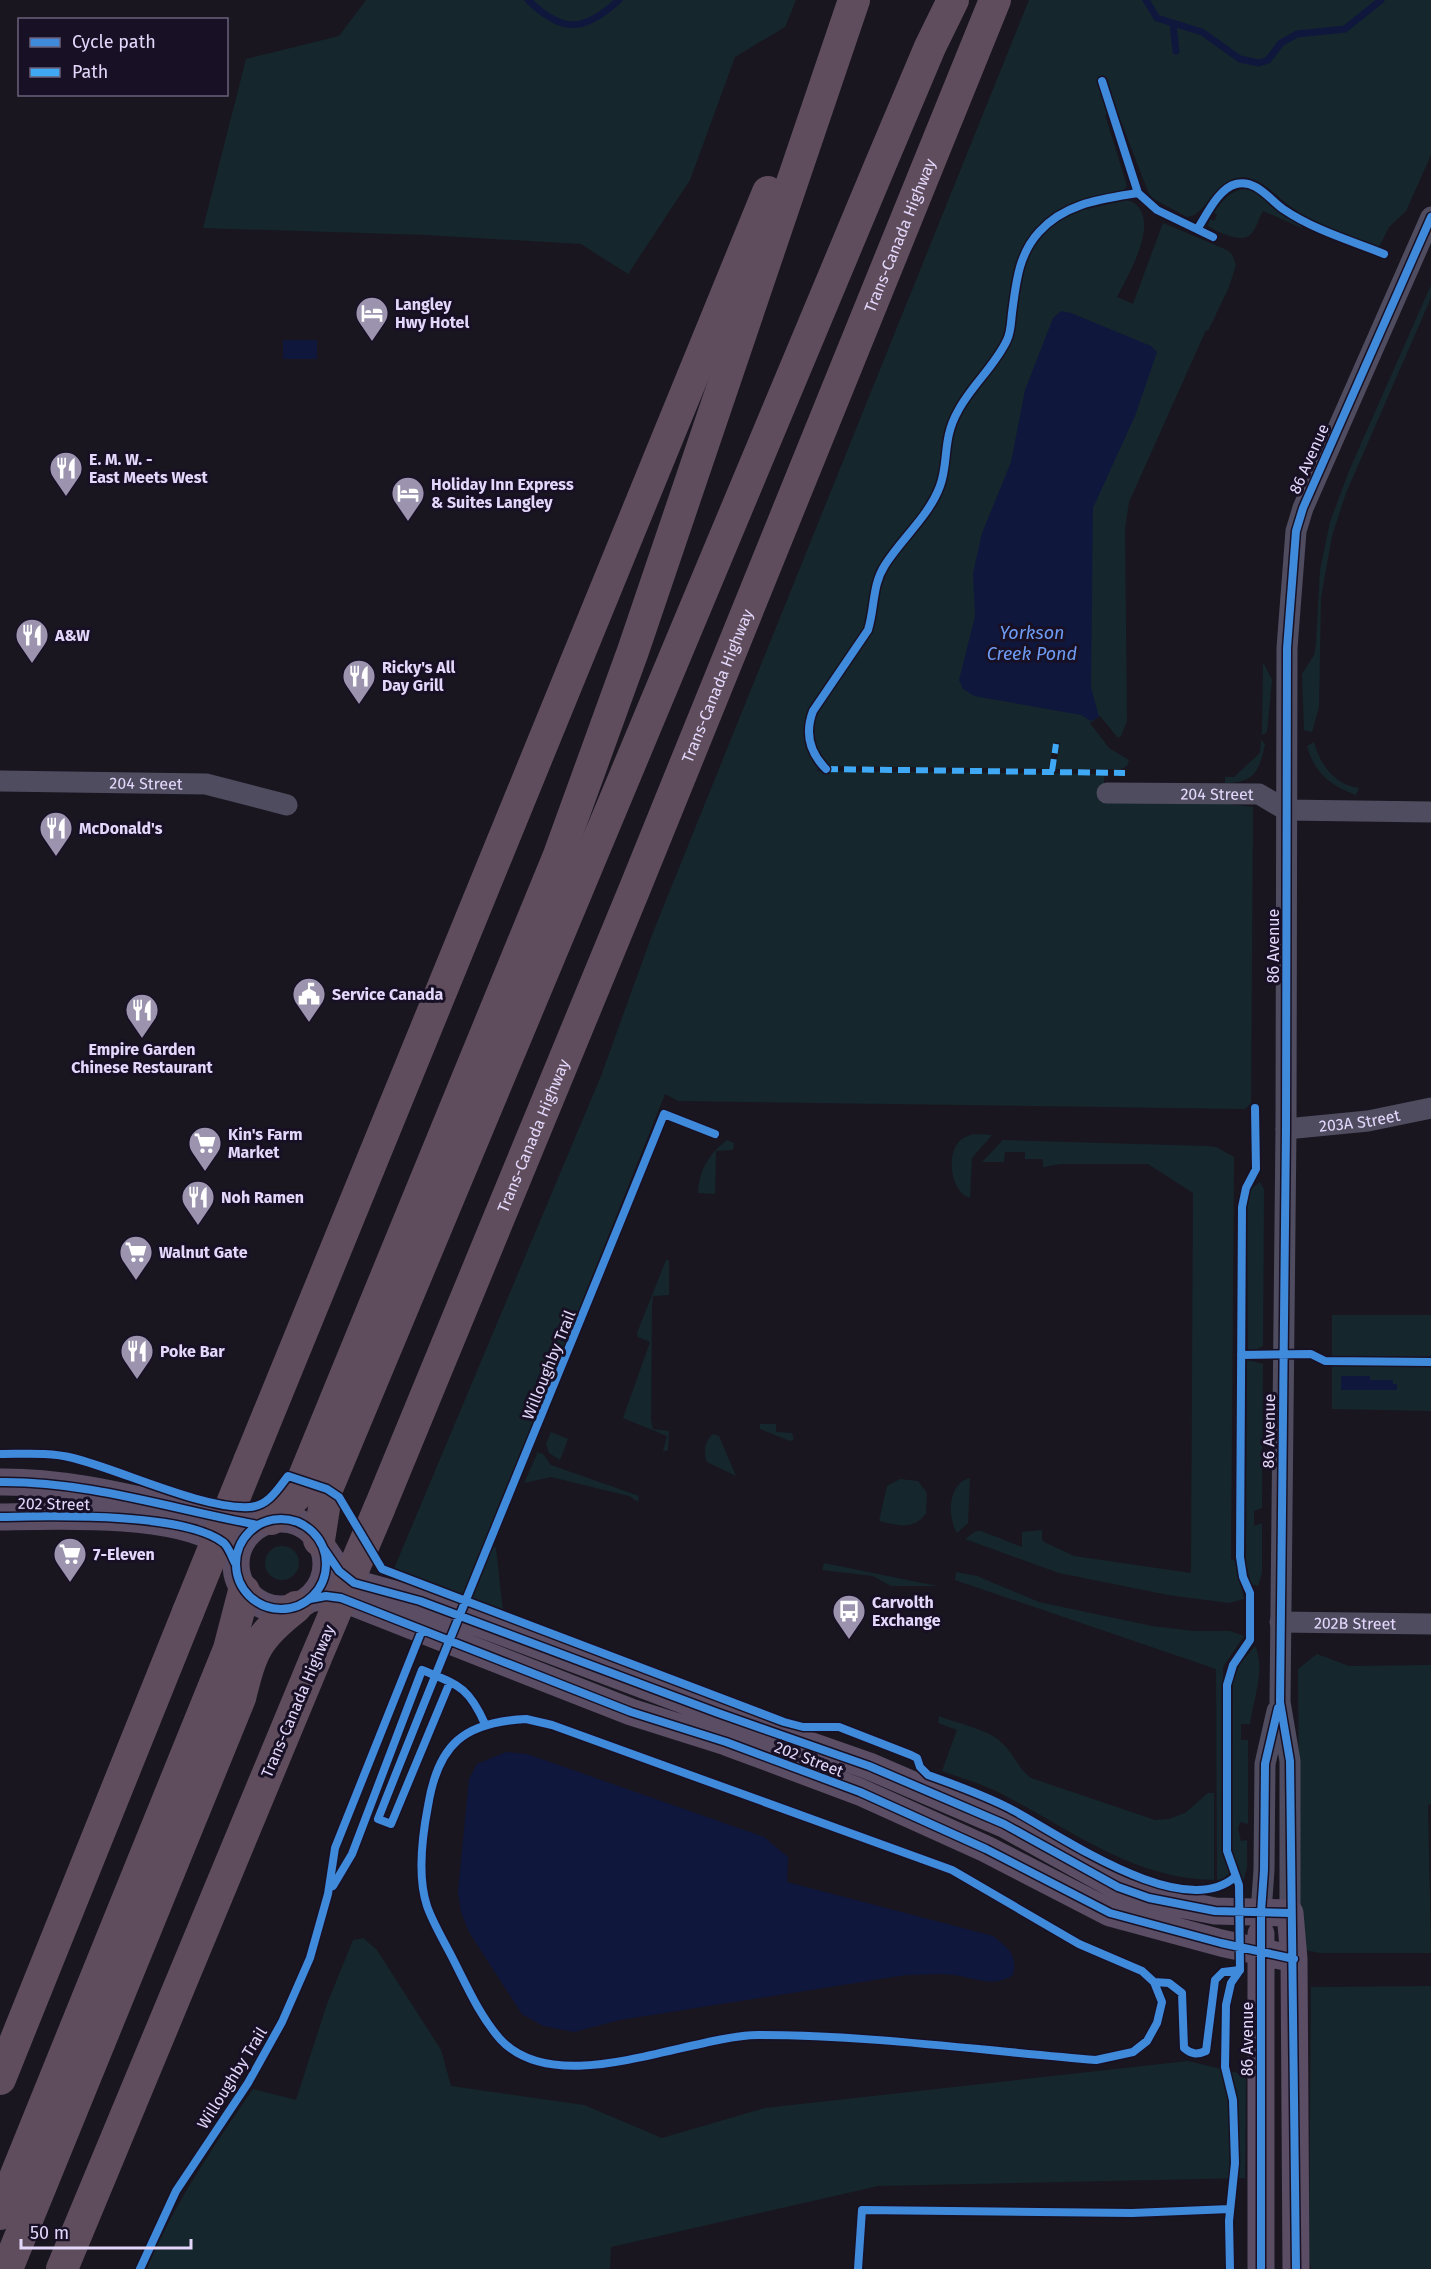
<svg xmlns="http://www.w3.org/2000/svg" width="1431" height="2269" viewBox="0 0 1431 2269" font-family="'Fira Sans',sans-serif">
	<rect width="100%" height="100%" fill="#191620"/>
	<path fill="#15272c" d="M366 0H796L785 27 735 57 690 180 628 274 581 244 426 235 203 228 246 59 339 36Z
		M1029 0H1431V155L1406 211 1389 227 1379 247C1349 235 1317 226 1291 207 1275 196 1258 173 1236 178 1215 183 1204 217 1187 217L1154 199 1149 194 1117 111 1105 115 1127 186 1124 190 1090 197 1091 208 1127 200C1166 213 1128 275 1117 297L1133 304 1163 223 1227 250 1232 254 1236 265 1229 287 1208 331 1206 330 1129 502 1125 529 1127 721 1121 736 1118 738 1100 716 1090 723 1109 748 1129 760 1127 766 1121 769H1055L1060 743 1054 742 1048 769 828 766 815 771 1104 774V803H1221L1253 807 1251 1103 1245 1109 678 1101 665 1094 486 1542 496 1548 503 1612 393 1571 601 1076 652 935Z
		M1245 189 1255 191 1302 226V228L1263 211C1259 217 1257 227 1252 233 1243 245 1218 232 1208 226L1210 219 1214 221 1217 215 1214 213C1222 201 1229 191 1245 189Z
		M1431 285V298L1346 493 1332 536 1321 598 1319 707 1312 732 1304 730 1302 674 1314 655 1316 645 1320 570 1330 522 1349 471Z
		M1263 662 1272 680 1267 732 1262 735Z
		M1261 740 1265 744C1259 771 1255 783 1225 783V777H1234L1260 753Z
		M1314 742C1320 764 1334 785 1359 788L1356 795C1330 785 1315 774 1307 746Z
		M992 1135 972 1158 970 1198C948 1191 944 1143 968 1136 975 1133 985 1135 992 1135Z
		M727 1140 734 1143 733 1150 716 1151 715 1194 698 1193C699 1170 709 1154 727 1140Z
		M1003 1140 1206 1146 1216 1147 1234 1157 1231 1559 1235 1561 1244 1599 1229 1603 1168 1595 1059 1573 965 1539 976 1531H981L1022 1547V1532L1042 1530V1541L1074 1556 1191 1573 1193 1193 1148 1164H1061L1043 1167V1159H1025V1152H1005L1004 1162H982Z
		M1260 1182 1264 1189 1263 1346 1256 1350H1248L1247 1200 1251 1189Z
		M666 1260H669V1295L653 1296 652 1305 651 1420 653 1429 669 1431 668 1450 663 1452 667 1436 623 1418 650 1342 638 1337 637 1333Z
		M1332 1315H1431V1411L1332 1409Z
		M1247 1360 1263 1364 1262 1508 1254 1511V1526L1262 1523V1573L1258 1586 1251 1584 1246 1564Z
		M760 1424H776V1432L792 1433 794 1439 790 1441 760 1429Z
		M551 1432 568 1439 560 1460 549 1453 546 1444Z
		M713 1434 719 1436 736 1476 707 1462C703 1452 705 1441 713 1434Z
		M536 1452 543 1454 551 1465 639 1496 638 1502 629 1496 551 1477 524 1483 537 1454Z
		M970 1478 968 1523 957 1533C947 1517 948 1483 970 1478Z
		M900 1479 918 1481 927 1493 926 1513C914 1531 897 1525 879 1521L887 1486Z
		M265 1563a17 17 0 1 1 34 0a17 17 0 1 1-34 0Z
		M824 1563 937 1586H891L873 1576 822 1570Z
		M956 1572 977 1576 1039 1602 1067 1608 1152 1626 1194 1631H1230L1244 1636 1223 1667V1850L1230 1873 1223 1879 1217 1880 1216 1669 955 1580Z
		M1255 1646C1266 1670 1253 1699 1250 1724H1241V1740H1248V1824L1240 1822 1238 1829 1241 1841 1247 1840V1868L1243 1882 1235 1869 1232 1846 1233 1682 1239 1665Z
		M1317 1654 1349 1666 1431 1665V1804L1428 1805 1431 1953H1320L1300 1949 1298 1669Z
		M939 1716C958 1724 990 1729 1004 1745 1015 1756 1018 1769 1031 1778L1155 1820 1169 1819 1185 1813 1208 1793H1214V1880C1132 1879 1069 1828 998 1792 980 1783 960 1778 942 1771L957 1730 938 1723Z
		M363 1938 377 1950 441 2050 451 2086 584 2105 662 2138 765 2108 1188 2061 1246 2075 1245 2178 878 2186 611 2247 610 2269H147C173 2205 214 2146 253 2089L296 2100 327 2004 353 1940Z
		M1431 1986V2269H1311L1309 2259 1311 1987Z"/>
	<path fill="#0f173d" d="M1061 311 1071 313 1151 346 1157 352 1135 416 1093 508 1091 687 1099 717 1091 721 1081 715 974 696 963 689 959 680 975 616 973 573 982 533 1011 462 1025 390 1053 318Z
		M283 340H317V359H283Z
		M1341 1376H1370V1380H1393V1384H1397V1390H1341Z
		M506 1752 527 1754 764 1837 788 1857 787 1882 993 1936C1008 1948 1018 1955 1013 1975 992 1988 976 1978 954 1975 938 1973 922 1975 906 1975L620 2020 574 2032 543 2026 522 2014 469 1932 461 1912 458 1892 469 1779 477 1764Z"/>
	<g fill="none" stroke-linecap="round" stroke-linejoin="round">
		<path stroke="#0f173d" stroke-width="7" d="M528 0C562 33 583 33 619 0
			M1146 0 1157 18 1202 32 1240 59 1259 63 1268 60 1281 43 1297 34 1345 29 1381 0
			M1173 24 1176 51"/>
		<g stroke="#504c60" stroke-width="21">
			<path id="s1" d="M0 781 206 784 287 805"/>
			<path id="s2" d="M1107 793 1259 794 1286 810 1431 812"/>
			<path id="s3" d="M1286 1129 1368 1121 1431 1108"/>
			<path id="s4" d="M1280 1622 1431 1624"/>
			<path d="M1261 1912 1264 1870 1265 1764 1277 1711"/>
			<path d="M1290 1913V1761L1280 1702 1286 1129 1287 648 1296 531 1303 508 1431 217"/>
		</g>
		<path stroke="#5a4d64" stroke-width="27" d="M0 1482C84 1481 163 1508 245 1522
			M0 1517C57 1516 171 1511 219 1541
			M236 1564a45 45 0 1 1 90 0a45 45 0 1 1-90 0Z
			M324 1549 339 1571 354 1583 420 1601 718 1713 869 1766 1004 1824 1118 1887 1149 1898 1215 1911 1290 1913 1294 1959 1296 2269
			M310 1599 326 1596 341 1598 631 1712 726 1742 860 1792 986 1849 1110 1913 1221 1943 1294 1959
			M1261 1934V2269"/>
		<g stroke="#5f4d5d" stroke-width="32">
			<path d="M250 1459 768 192"/>
			<path id="s5" d="M379 1509 635 888 995 0"/>
			<path d="M271 1519 296 1496 559 855 633 651 854 0"/>
			<path d="M319 1540 327 1489C531 1010 727 527 930 47L953 0"/>
			<path d="M0 2079 188 1612"/>
			<path d="M0 2214 229 1649 244 1591"/>
			<path d="M7 2269 240 1698C252 1650 256 1638 296 1607"/>
			<path d="M62 2269 315 1660"/>
		</g>
		<path stroke="#5f4d5d" stroke-width="32" d="M188 1612 250 1459
			M315 1660 379 1509"/>
		<path stroke="#3fa9f5" stroke-width="6" stroke-dasharray="12 6" stroke-linecap="butt" d="M826 769 1125 773
			M1052 771 1056 744"/>
		<defs>
			<path id="cycleway" d="M1102 81 1138 193 1157 210 1213 237
				M1198 228C1207 214 1219 188 1236 184 1256 179 1269 199 1283 209 1314 230 1349 240 1384 254
				M826 769C809 752 805 732 813 711L868 630C875 607 872 585 885 565 902 538 929 516 940 486 949 462 942 439 958 411 971 386 995 366 1007 340 1011 332 1011 321 1012 313 1016 284 1018 255 1039 232 1065 203 1102 199 1138 193
				M1241 1355 1311 1354 1325 1361 1431 1362
				M0 1454C25 1454 49 1452 73 1458 121 1470 204 1510 250 1507 268 1506 278 1489 288 1476L327 1489 339 1497 382 1569 784 1722 803 1727H839L911 1755 917 1758 920 1767 928 1775C956 1785 983 1795 1009 1808 1059 1834 1182 1923 1235 1877
				M0 1482C88 1481 172 1509 258 1525
				M0 1517C51 1516 185 1512 224 1543 229 1548 232 1557 235 1563
				M236 1564a45 45 0 1 1 90 0a45 45 0 1 1-90 0Z
				M324 1549 339 1571 354 1583 420 1601 718 1713 869 1766 1004 1824 1118 1887 1149 1898 1215 1911 1290 1913
				M310 1599 326 1596 341 1598 631 1712 726 1742 860 1792 986 1849 1110 1913 1221 1943 1294 1959
				M450 1682 391 1824 378 1819C471 1583 569 1350 664 1114L715 1134
				M526 1719 552 1725 952 1870 1079 1944 1142 1971 1154 1982 1162 2002 1157 2023 1147 2041 1133 2052 1096 2060C984 2051 871 2035 758 2035 687 2036 557 2101 500 2039 481 2017 469 1991 456 1965 447 1946 434 1926 427 1906 417 1876 422 1837 428 1806 438 1744 464 1722 526 1719Z
				M333 1886 352 1854 422 1670C458 1685 468 1686 485 1724
				M1154 1982 1169 1983 1182 1993 1184 2048C1191 2054 1197 2055 1206 2051L1215 1980 1223 1972 1240 1970
				M140 2269 176 2191 248 2083 282 2022 310 1958 328 1894 335 1848 422 1630
				M858 2269 862 2210 1132 2213 1230 2209
				M1230 2269 1229 2221 1235 2163 1233 2100 1225 2067 1226 2005 1231 1983 1240 1970 1239 1885 1227 1851V1685L1233 1665 1250 1640V1593L1243 1577 1240 1557 1242 1207 1246 1188 1256 1169 1255 1108
				M1261 2269V1912L1264 1870 1265 1764 1278 1708
				M1296 2269 1290 1761 1280 1702 1286 1129 1287 648 1296 531 1303 508 1431 217"/>
		</defs>
		<use href="#cycleway" stroke="#181125" stroke-width="11"/>
		<use href="#cycleway" stroke="#408adc" stroke-width="8"/>
	</g>
	<defs>
		<symbol id="hotel-pin" viewBox="-11 -11 22 30"><path d="M0 17L-7.5 6A9.5 9.5 0 1 1 7.5 6Z" fill="#9c94af" stroke="#181125"/><path d="M-6-4.5h1.5V1H6V5H4.5V3h-9V5H-6ZM-4 0a1.8 1.8 0 1 1 3.6 0ZM.5 0V-2.5h3Q6-2.5 6 0Z" fill="#fff"/></symbol>
		<symbol id="restaurant-pin" viewBox="-11 -11 22 30"><path d="M0 17L-7.5 6A9.5 9.5 0 1 1 7.5 6Z" fill="#9c94af" stroke="#181125"/><path d="M-5-6h1v4h1v-4h1v4h1v-4h1v5L-1.5 .5V6h-2V.5L-5-1ZM5-6V6H3V1.5H1.5Q1.5-4 5-6Z" fill="#fff"/></symbol>
		<symbol id="civic-pin" viewBox="-11 -11 22 30"><path d="M0 17L-7.5 6A9.5 9.5 0 1 1 7.5 6Z" fill="#9c94af" stroke="#181125"/><path d="M-.6-6.5H3V-4.5H.6V-3L4-1V1h2V6H-6V1h2V-1L-.6-3ZM-1.2 2.5V6h2.4V2.5Z" fill="#fff"/></symbol>
		<symbol id="supermarket-pin" viewBox="-11 -11 22 30"><path d="M0 17L-7.5 6A9.5 9.5 0 1 1 7.5 6Z" fill="#9c94af" stroke="#181125"/><path d="M-6-5.5h2.5l.6 2H6L4.5 2H-2.5L-4.4-4H-6ZM-1.5 3.2a1.3 1.3 0 1 0 .1 0ZM3 3.2a1.3 1.3 0 1 0 .1 0Z" fill="#fff"/></symbol>
		<symbol id="bus-pin" viewBox="-11 -11 22 30"><path d="M0 17L-7.5 6A9.5 9.5 0 1 1 7.5 6Z" fill="#9c94af" stroke="#181125"/><path d="M-5-6H5V4H4V6H2V4H-2V6H-4V4H-5ZM-3.5-4V0h7V-4ZM-3.5 1.2v1.5H-2V1.2ZM2 1.2v1.5H3.5V1.2Z" fill="#fff"/></symbol>
	</defs>
	<g fill-rule="evenodd">
		<use href="#hotel-pin" x="353" y="294" width="38" height="52"/>
		<use href="#restaurant-pin" x="47" y="449" width="38" height="52"/>
		<use href="#hotel-pin" x="389" y="474" width="38" height="52"/>
		<use href="#restaurant-pin" x="13" y="616" width="38" height="52"/>
		<use href="#restaurant-pin" x="340" y="657" width="38" height="52"/>
		<use href="#restaurant-pin" x="37" y="809" width="38" height="52"/>
		<use href="#civic-pin" x="290" y="975" width="38" height="52"/>
		<use href="#restaurant-pin" x="123" y="991" width="38" height="52"/>
		<use href="#supermarket-pin" x="186" y="1124" width="38" height="52"/>
		<use href="#restaurant-pin" x="179" y="1178" width="38" height="52"/>
		<use href="#supermarket-pin" x="117" y="1233" width="38" height="52"/>
		<use href="#restaurant-pin" x="118" y="1332" width="38" height="52"/>
		<use href="#supermarket-pin" x="51" y="1535" width="38" height="52"/>
		<use href="#bus-pin" x="830" y="1592" width="38" height="52"/>
	</g>
	<g text-anchor="middle" dominant-baseline="central" stroke-width="6" stroke-linejoin="round" paint-order="stroke">
		<g font-size="16" fill="#e3d8fc" stroke="#181125">
			<text stroke="none"><textPath href="#s5" startOffset="1376">Trans-Canada Highway</textPath></text>
			<text transform="translate(1309 459) rotate(-66)">86 Avenue</text>
			<text stroke="none"><textPath href="#s5" startOffset="890">Trans-Canada Highway</textPath></text>
			<text stroke="none"><textPath href="#s1" startOffset="146">204 Street</textPath></text>
			<text stroke="none"><textPath href="#s2" startOffset="110">204 Street</textPath></text>
			<text transform="translate(1273 946) rotate(-90)">86 Avenue</text>
			<text stroke="none"><textPath href="#s3" startOffset="74">203A Street</textPath></text>
			<text stroke="none"><textPath href="#s5" startOffset="404">Trans-Canada Highway</textPath></text>
			<text transform="translate(549 1365) rotate(-68)">Willoughby Trail</text>
			<text transform="translate(1269 1431) rotate(-89)">86 Avenue</text>
			<text transform="translate(54 1504) rotate(1)">202 Street</text>
			<text stroke="none"><textPath href="#s4" startOffset="75">202B Street</textPath></text>
			<text transform="translate(298 1701) rotate(-67)">Trans-Canada Highway</text>
			<text transform="translate(809 1759) rotate(21)">202 Street</text>
			<text transform="translate(1247 2039) rotate(-90)">86 Avenue</text>
			<text transform="translate(232 2078) rotate(-58)">Willoughby Trail</text>
		</g>
		<g font-size="16" font-weight="bold" fill="#e3d8fc" stroke="#181125" text-anchor="start">
			<text x="395" y="304">Langley<tspan x="395" dy="18">Hwy Hotel</tspan></text>
			<text x="89" y="459">E. M. W. -<tspan x="89" dy="18">East Meets West</tspan></text>
			<text x="431" y="484">Holiday Inn Express<tspan x="431" dy="18">&amp; Suites Langley</tspan></text>
			<text x="55" y="635">A&amp;W</text>
			<text x="382" y="667">Ricky's All<tspan x="382" dy="18">Day Grill</tspan></text>
			<text x="79" y="828">McDonald's</text>
			<text x="332" y="994">Service Canada</text>
			<text x="142" y="1049" text-anchor="middle">Empire Garden<tspan x="142" dy="18">Chinese Restaurant</tspan></text>
			<text x="228" y="1134">Kin's Farm<tspan x="228" dy="18">Market</tspan></text>
			<text x="221" y="1197">Noh Ramen</text>
			<text x="159" y="1252">Walnut Gate</text>
			<text x="160" y="1351">Poke Bar</text>
			<text x="93" y="1554">7-Eleven</text>
			<text x="872" y="1602">Carvolth<tspan x="872" dy="18">Exchange</tspan></text>
		</g>
		<g font-size="18" font-style="italic" fill="#6e9bf3" stroke="#181125">
			<text x="1032" y="633">Yorkson<tspan x="1032" dy="21">Creek Pond</tspan></text>
		</g>
	</g>
	<rect x="18" y="18" width="210" height="78" fill="#181125" stroke="#69617b" stroke-width="1.5"/>
	<rect x="30" y="38" width="30" height="9" fill="#408adc" stroke="#69617b" stroke-width="1.5"/>
	<text x="72" y="48" font-size="18" fill="#e3d8fc">Cycle path</text>
	<rect x="30" y="68" width="30" height="9" fill="#3fa9f5" stroke="#69617b" stroke-width="1.5"/>
	<text x="72" y="78" font-size="18" fill="#e3d8fc">Path</text>
	<path d="M21 2239v9h170v-9" fill="none" stroke="#e3d8fc" stroke-width="3"/>
	<text x="30" y="2239" font-size="18" fill="#e3d8fc" stroke="#181125" stroke-width="4.5" paint-order="stroke">50 m</text>
</svg>
